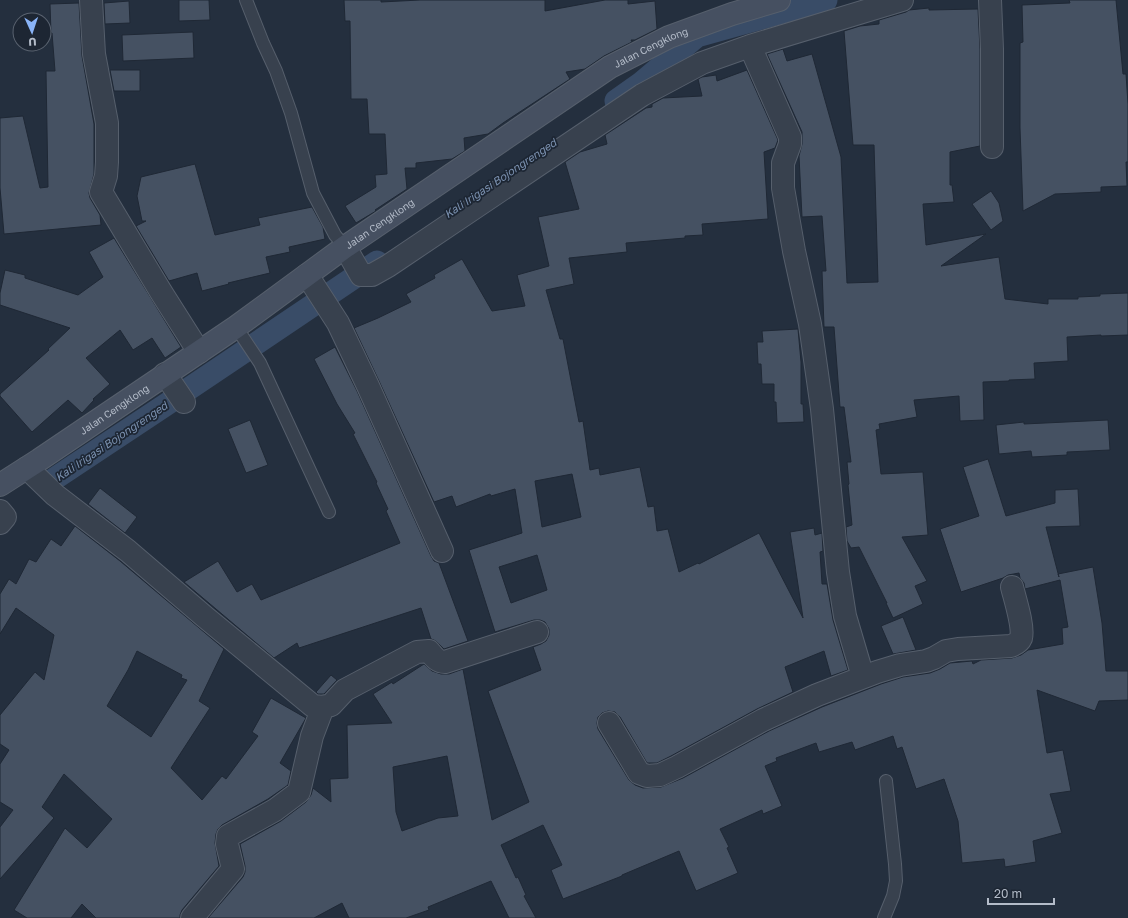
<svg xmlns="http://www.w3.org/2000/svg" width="1128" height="918" viewBox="0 0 1128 918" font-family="'Golos Text',sans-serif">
	<rect width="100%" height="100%" fill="#242f3e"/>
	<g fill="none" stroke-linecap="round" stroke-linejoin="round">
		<path stroke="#394c67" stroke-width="23" d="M616 101 640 84 697 36 826 0
			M187 390 377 262
			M48 483 173 400"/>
	</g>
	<path fill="#455162" stroke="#1f2835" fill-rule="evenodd" d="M179 0H209L210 20 179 21Z
		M344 0H381V2L420 0H545V11L605 0H628V4L655 1 657 29 635 40H631L632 42 604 56 585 69 566 72 570 79 503 123 488 134 464 138 465 151 452 159 416 163V168H405L407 189 375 210 376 211 356 223 345 206 376 187 375 175 387 174 385 134H369L367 99H351L350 21H345Z
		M1069 0H1116L1123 74H1126L1128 104V162H1126L1127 186 1101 187V192L1055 194 1023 211 1020 128V43L1023 42 1022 5 1070 3Z
		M129 1 130 23 105 24 104 3Z
		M79 3 82 56 94 124V174L89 193 90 198 100 215 101 225 4 234 0 188V118L23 116 40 188 48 187 46 71H55L52 33H51L50 4Z
		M929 8V10L978 9 980 49V146L950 152V185H952L954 202 923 204 926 245 986 234 941 266 999 257 1005 299 1048 304V299H1078V297L1100 296V294L1128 293V335L1101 336V335L1067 337 1068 361 1034 363 1035 379 1009 380V381L983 382 984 420 960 421 959 396 914 400 917 417 879 424 880 429 876 430 881 474 923 472 928 535 902 537 927 581 915 586 923 604 893 618 886 603H887L859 547 851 548 847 541 846 527 852 525 848 485 849 484 847 462H851L844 407H840L834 327H824L822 271H826L822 216 802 217 799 156 802 144V132L767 54 783 49 787 61 812 54 841 157 847 283 878 282 874 145H853L844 31 860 26 879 24V20L906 12 909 10Z
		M193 32 194 58 123 61 122 35Z
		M110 70H140V91H114Z
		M747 70 778 140 775 148 764 152 768 219 702 224 703 235 685 236V238L626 243 627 252 569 258 574 284 546 290 560 339H563L579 422 583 421 590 470 599 468 600 475 640 467 648 507 654 506 657 531 668 529 679 572 698 563 699 564 759 533 803 618 790 532 814 528 815 535 822 533 823 551 820 552 822 584H827L833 620 848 670 831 676 824 651 785 667 793 692 757 709 671 756 657 763H647L620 717 615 712 608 711 602 713 598 717 597 723 598 729 629 780 635 785 643 788 661 787 683 778 769 731 822 707 881 684 903 677 930 673 940 669 950 663 972 661 973 664 981 660 1012 658 1021 655 1028 650 1063 644 1062 628 1068 627 1060 580 1025 589 1024 583 1020 578 1019 573 1008 575 1003 578 961 592 940 529 979 516 963 467 988 459 1006 516 1055 503V490L1078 489 1080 526 1046 527 1059 577 1058 574 1093 567 1102 623 1106 671H1128V700L1099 701 1095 711 1037 690 1047 753 1063 750 1071 791 1050 794 1062 833 1033 841 1036 862 1005 867 1004 859 962 863 958 821 944 779 916 789 902 747 897 749 893 736 855 750 852 742 819 752 816 743 776 758 777 761 765 766 782 806 763 814 762 810 720 829 729 847 727 848 738 873 696 891 679 851 622 875V876L563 899 551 870 562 865 543 825 501 845 516 878 518 877 526 895 524 896 536 918H509L491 881 428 907 429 910 406 918H349L342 903 314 918H208L243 877 245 872V866L240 844 281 821 306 802 311 795 313 788 331 802 330 779 348 778 347 725 392 723 373 694 392 682 393 684 424 664 432 671 441 674H449L463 669 492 820 529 802 488 691 541 670 533 647 541 644 546 641 549 635V629L545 622 540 620H534L495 632 469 550 522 533 515 489 491 496 490 494 456 507 452 496 434 502 379 381 354 328 378 318 411 302 406 294 435 278 434 275 462 259 492 311 525 306 517 275 549 266 538 217 579 209 565 162 580 152 607 144 605 135 646 108 652 107V104L663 98 702 96 698 79 702 77 716 75 717 81ZM572 474 581 517 542 527 535 481ZM537 555 547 590 511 603 499 567ZM447 756 458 816 438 818 402 831 396 812 393 767Z
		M195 164 215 235 260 225 258 218 312 207 323 227 325 239 289 247 290 252 266 257 270 273 228 283 229 284 202 291 197 273 169 281 136 226 146 221H142L137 196 141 177Z
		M991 191 999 203 1003 221 991 230 972 204Z
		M114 238 181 347 165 358 152 338 133 350 120 330 86 358 110 384 93 399 94 400 82 413 68 400 32 432 0 396V394L49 350 48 349 70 328 0 305V293L5 270 25 275V278L78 295 103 277 89 252Z
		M798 329 801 362V404H803L804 422 777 423 776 402H774V384H762L761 364H758L757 342H763L762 331Z
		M335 347 357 391 431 556 434 561 439 563 468 641 444 649 438 643 434 640 431 639 421 608 299 648 297 643 274 658 184 582 218 561 237 592 252 584 261 600 400 543 386 511 388 509 376 483 377 482 353 434 355 433 337 404 314 359Z
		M250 420 268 465 246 473 228 429Z
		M1108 420 1110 450 1067 452V455L1032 457 1031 451 999 454 996 425 1024 422V424Z
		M100 488 137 517 125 533 88 504Z
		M75 526 120 561 224 649 199 701 210 708 171 768 202 800 222 776 226 779 258 736 252 732 271 698 306 718 280 763 291 771 288 785 268 799 222 825 218 829 216 834 215 843 219 866 182 910 180 915V918H96L82 904 71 918H27L14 910 65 828 87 848 112 819 64 774 42 807 54 818 0 879V827L13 810 0 802V764L9 750 0 744V715L35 672 44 680 54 635 16 608 0 634V594L9 579 16 584 29 559 36 562 51 539 61 546ZM137 651 182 675 181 678 187 680 151 737 107 706 128 670Z
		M903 617 916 650 893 654 881 626Z
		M331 675 337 680 324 694H318L316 692Z"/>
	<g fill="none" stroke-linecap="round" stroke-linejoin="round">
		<defs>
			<path id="lane" d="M246 0 263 43 276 71 291 113 313 193 335 235 345 247
				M236 327 260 363 329 512
				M884 918 893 896 896 881 895 864 886 781"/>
			<path id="street" d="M91 0 94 54 107 123V162L106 176 101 192 161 292 199 352
				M990 0 992 49V147
				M750 46 790 137V144L783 163V188L794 251 810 324 822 409 838 572 845 616 863 677
				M345 247 361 275H372L388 266 642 95 702 63 750 46 902 0
				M307 275 338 323 368 386 442 551
				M165 374 184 402
				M27 468 55 495 128 551 205 617 313 706 323 707 331 705 345 690 417 652 429 651C434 657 437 662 445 662L537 632
				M0 511 5 517 0 523
				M609 723 639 773 647 776 660 775 677 767 763 720 817 695 877 672 900 665 926 661 934 658 946 651 958 649 1011 646C1015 644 1019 643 1021 638 1024 627 1015 599 1012 587
				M192 918 233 869 227 844 228 836 275 810 299 792 312 736 323 707"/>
			<g id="secondary">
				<path id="s1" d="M0 485 39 460 199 352 236 327 345 247 610 67 669 37 732 14 779 0"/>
			</g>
		</defs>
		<use href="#lane" stroke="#565f6c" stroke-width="14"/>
		<use href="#street" stroke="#565f6c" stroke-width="24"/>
		<use href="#secondary" stroke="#565f6c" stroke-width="24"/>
		<use href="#lane" stroke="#38414e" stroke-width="12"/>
		<use href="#street" stroke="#38414e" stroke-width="22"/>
		<use href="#secondary" stroke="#465061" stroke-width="22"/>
	</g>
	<g text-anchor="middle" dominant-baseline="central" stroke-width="3.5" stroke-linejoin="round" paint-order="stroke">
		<g font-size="10" fill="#b4bcc9" stroke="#1d2633">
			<text stroke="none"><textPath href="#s1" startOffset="785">Jalan Cengklong</textPath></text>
			<text stroke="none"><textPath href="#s1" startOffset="461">Jalan Cengklong</textPath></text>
			<text stroke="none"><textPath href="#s1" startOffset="137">Jalan Cengklong</textPath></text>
		</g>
		<g font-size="11" font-style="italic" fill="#7c92b1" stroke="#1d2633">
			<text transform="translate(500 178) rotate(-34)">Kali Irigasi Bojongrenged</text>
			<text transform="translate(111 441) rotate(-34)">Kali Irigasi Bojongrenged</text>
		</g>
	</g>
	<g transform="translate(32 32) rotate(177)"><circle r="19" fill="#1d2633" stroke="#59626f"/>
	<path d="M0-3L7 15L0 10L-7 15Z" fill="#8ab4f8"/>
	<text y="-6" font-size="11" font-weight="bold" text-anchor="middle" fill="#b4bcc9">U</text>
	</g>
	<path d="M988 898v6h66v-6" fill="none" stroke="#b4bcc9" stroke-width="2"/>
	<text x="994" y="898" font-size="12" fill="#b4bcc9" stroke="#1d2633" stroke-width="3" paint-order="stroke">20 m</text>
</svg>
